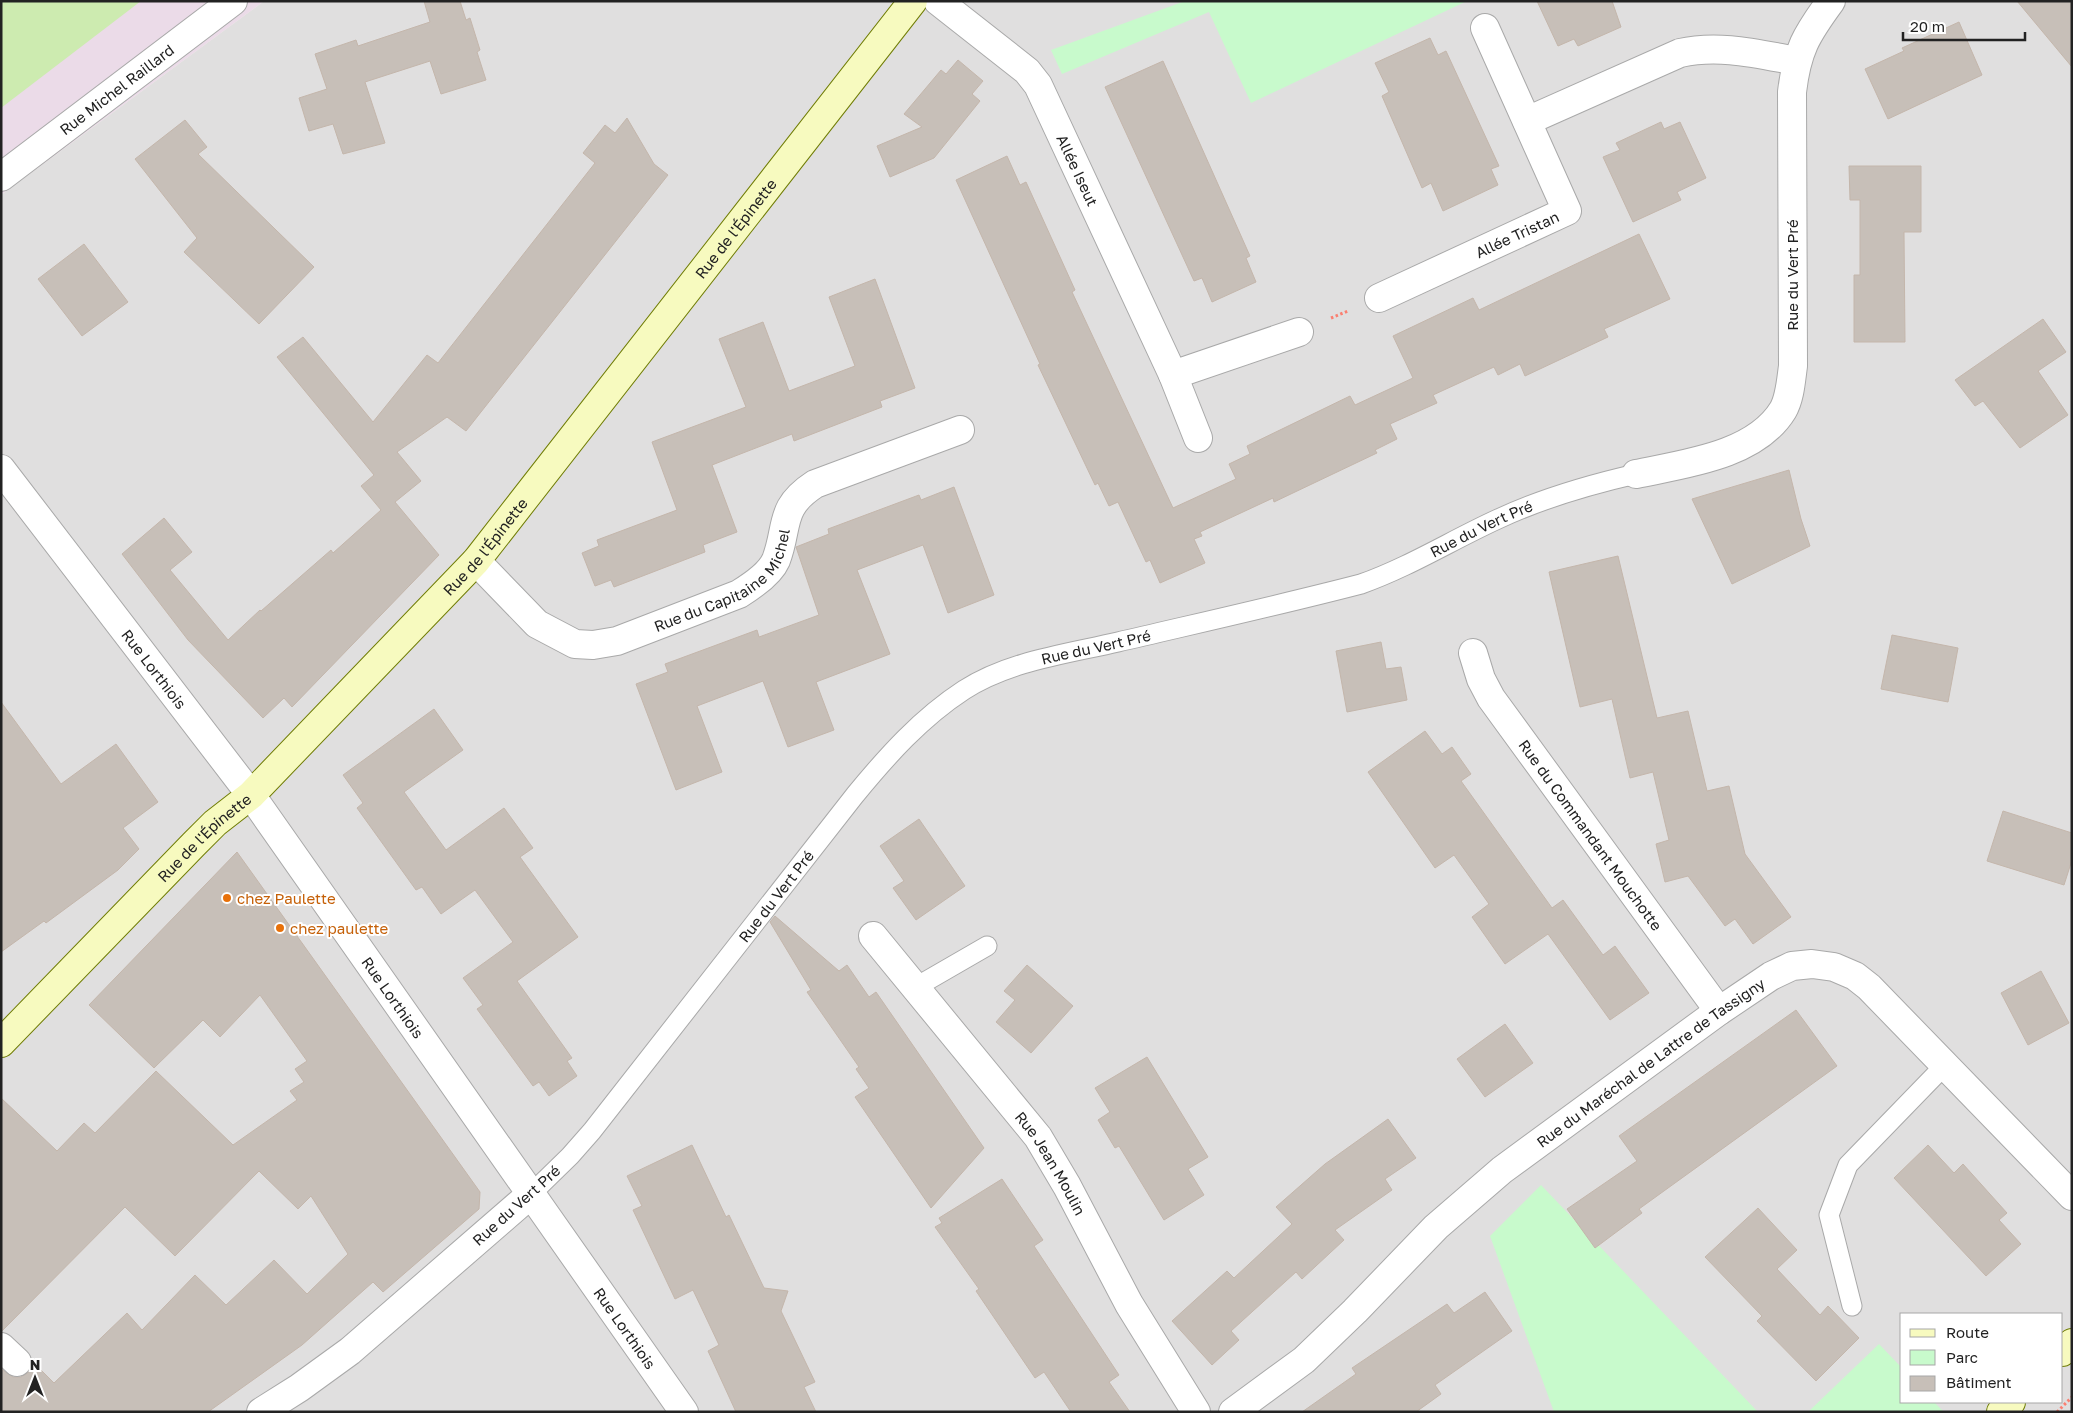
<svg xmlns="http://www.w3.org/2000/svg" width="2073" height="1413" viewBox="0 0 2073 1413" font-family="'Golos Text',sans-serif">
	<rect width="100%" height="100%" fill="#f2efe9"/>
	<path fill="#e0dfdf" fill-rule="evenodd" d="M264 1H2072V1412H1V195ZM1902 1314H2062V1402H1902Z"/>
	<path fill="#ebdbe8" d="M1 1H264L1 195Z"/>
	<path fill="#cdebb0" d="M1 1H141L1 108Z"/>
	<path fill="#c8facc" d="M1185 1H1467L1251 103 1209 12 1062 74 1051 50Z
		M1541 1185 1758 1412H1554L1490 1236Z
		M1879 1344 1902 1368V1402H1934L1944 1412H1808Z"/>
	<path fill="#c7bfb8" stroke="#c4b6ab" d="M424 1H460L466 20 470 18 480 50 477 52 486 80 441 94 430 61 365 82 385 143 343 154 333 124 309 131 299 98 327 89 315 54 356 40 358 46 430 22Z
		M1537 1H1612L1621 27 1578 46 1574 39 1558 46Z
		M2017 1H2072V67Z
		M1959 22 1982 75 1888 119 1865 69 1904 51 1902 48Z
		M1430 38 1438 55 1446 51 1499 166 1491 169 1498 185 1443 211 1431 183 1422 188 1382 96 1389 92 1375 63Z
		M958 60 983 81 972 94 980 101 934 158 890 177 877 146 922 127 904 114 941 70 946 74Z
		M1163 61 1250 256 1246 258 1256 282 1212 302 1202 278 1194 281 1105 87Z
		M627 118 654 164 668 175 466 431 447 417 397 452 421 481 395 502 439 555 292 707 284 698 263 718 188 640 122 554 164 518 192 552 170 570 228 640 260 610 261 611 331 550 333 553 381 510 361 486 374 475 277 357 303 337 373 422 427 355 438 363 595 163 583 153 605 125 615 133Z
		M185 120 207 147 198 154 314 267 259 324 184 252 197 238 135 159Z
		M1661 122 1664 129 1680 122 1706 178 1677 192 1681 200 1633 222 1603 157 1620 150 1616 143Z
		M1007 156 1020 185 1026 182 1075 290 1072 292 1173 508 1236 479 1229 464 1250 454 1247 446 1350 396 1355 405 1413 378 1393 336 1473 298 1479 310 1639 234 1670 299 1604 329 1608 337 1525 376 1520 364 1498 375 1494 367 1433 395 1437 403 1390 424 1397 439 1375 450 1377 453 1274 502 1273 498 1200 532 1202 536 1194 539 1205 563 1160 583 1150 560 1146 562 1118 502 1109 506 1098 483 1095 485 1048 386 1038 365 1040 364 956 180Z
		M1849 166H1921V232H1904L1905 342H1854V275H1860V200H1850Z
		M84 244 128 302 82 336 38 279Z
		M875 279 915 388 880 401 882 407 794 441 792 434 712 465 737 532 703 545 705 552 614 587 611 580 595 586 582 553 599 546 597 540 677 510 652 442 746 407 719 339 763 322 789 391 855 366 829 297Z
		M2043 319 2066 352 2038 371 2068 415 2020 448 1983 401 1975 406 1955 380Z
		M1789 470 1801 519 1810 546 1732 584 1692 499Z
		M954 487 994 595 948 613 923 545 857 570 890 654 816 682 834 730 788 747 763 681 697 706 722 772 676 790 636 684 668 672 665 664 757 630 759 637 819 615 796 547 829 534 828 529 919 495 921 500Z
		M1618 556 1657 718 1688 711 1707 791 1729 786 1745 854 1791 917 1753 944 1735 919 1725 926 1688 876 1665 882 1656 844 1669 840 1653 772 1630 778 1612 699 1580 707 1549 572Z
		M1892 635 1958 648 1948 702 1881 689Z
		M1381 642 1386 669 1401 667 1407 700 1347 712 1336 651Z
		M1 702 61 784 116 744 158 802 123 828 139 849 118 870 46 923 44 921 1 952Z
		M434 709 463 750 404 792 446 850 504 808 533 848 520 857 578 937 517 981 572 1058 567 1061 577 1076 549 1096 539 1082 533 1086 477 1009 483 1005 463 978 513 942 475 890 441 914 422 887 416 890 357 808 363 803 343 775Z
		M1425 731 1442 754 1452 747 1471 774 1461 781 1552 908 1563 900 1603 955 1615 946 1649 993 1610 1020 1548 934 1505 964 1472 917 1489 904 1454 855 1435 868 1368 772Z
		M2003 811 2072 833V860L2064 885 1987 861Z
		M919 819 965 886 916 920 893 888 904 881 880 846Z
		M237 852 480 1192 479 1209 383 1292 373 1282 302 1345 208 1412H1V1369L13 1377H21L29 1372 32 1361 54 1383 127 1313 142 1330 195 1275 226 1305 274 1260 307 1294 348 1254 311 1196 298 1209 259 1171 175 1256 125 1207 1 1332V1098L57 1151 84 1123 95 1133 156 1071 233 1145 297 1100 290 1091 304 1082 295 1069 307 1061 260 995 220 1037 203 1020 154 1068 89 1005Z
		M775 916 839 971 847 965 869 997 876 992 984 1148 931 1208 855 1097 869 1088 856 1069 859 1067 807 992 811 990 770 922Z
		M1027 965 1073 1006 1031 1053 996 1022 1015 1000 1004 991Z
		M2041 971 2069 1023 2028 1045 2001 993Z
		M1796 1010 1837 1066 1639 1209 1642 1213 1595 1248 1567 1209 1637 1161 1619 1136Z
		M1505 1024 1533 1063 1485 1097 1457 1059Z
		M1147 1057 1208 1157 1188 1169 1204 1195 1164 1220 1119 1146 1115 1148 1098 1120 1110 1112 1095 1088Z
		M1388 1119 1416 1158 1385 1179 1392 1190 1335 1230 1344 1240 1302 1279 1296 1272 1231 1331 1239 1340 1212 1365 1172 1321 1227 1271 1234 1278 1292 1224 1276 1207 1325 1164Z
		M692 1145 726 1217 729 1215 764 1288 788 1291 781 1311 815 1382 804 1387 816 1412H736L708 1351 719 1345 693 1290 675 1299 633 1210 642 1206 627 1176Z
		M1928 1145 1954 1173 1963 1164 2007 1213 1999 1220 2021 1244 1986 1276 1894 1178Z
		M1002 1179 1043 1240 1034 1246 1119 1375 1109 1382 1130 1412H1071L1044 1372 1035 1378 976 1291 979 1289 935 1227 942 1223 939 1218Z
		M1758 1208 1797 1250 1777 1269 1820 1315 1828 1306 1859 1338 1816 1381 1757 1321 1762 1316 1705 1257Z
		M1485 1292 1512 1331 1435 1385 1441 1394 1416 1412H1302L1356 1374 1352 1368 1447 1304 1454 1313Z"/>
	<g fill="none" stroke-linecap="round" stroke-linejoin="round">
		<defs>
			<g id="lane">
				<path d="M916 987 987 946"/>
				<path id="s1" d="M531 1194 570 1156 592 1131 855 795C887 756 921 718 964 690 1009 661 1066 654 1118 642 1199 623 1280 605 1361 584 1409 567 1452 540 1498 519 1543 498 1588 485 1636 474"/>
				<path d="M1852 1306 1829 1215 1848 1165 1945 1065"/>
			</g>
			<g id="street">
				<path id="s2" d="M938 1 1027 71 1038 85 1173 375 1198 438"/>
				<path d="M1527 121 1680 53C1719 44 1758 54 1797 61"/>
				<path id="s3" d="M1 177 233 1"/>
				<path id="s4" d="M1379 298 1567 211 1485 28"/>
				<path d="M1173 375 1299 332"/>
				<path id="s5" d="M1 469 251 795 684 1412"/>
				<path d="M1636 474C1683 464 1755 456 1783 410 1790 398 1791 380 1793 366L1792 92C1797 50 1806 35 1831 1"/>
				<path id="s6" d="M476 561 537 624 575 644 593 645 617 641 739 594C752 586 770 574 776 560 789 526 778 508 815 484L960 430"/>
				<path id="s7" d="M1473 653 1481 679 1491 698 1719 1011"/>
				<path id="s8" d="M873 936 1038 1137 1067 1186 1129 1304 1196 1412"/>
				<path d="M1 1347 17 1362"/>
				<path d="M261 1412 299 1388 350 1351 531 1194"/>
				<path id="s9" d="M1233 1412 1304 1360 1355 1311 1436 1227 1502 1170 1719 1011 1771 976 1792 966 1812 964 1834 967 1855 976 1869 987 2072 1196"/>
			</g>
			<g id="secondary">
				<path id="s10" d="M1 1043 194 844 215 823 251 795 476 561 913 1"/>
				<path d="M2062 1352 2072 1343"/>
				<path d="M2001 1412 2011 1402"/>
			</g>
		</defs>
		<use href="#lane" stroke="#a9a9a9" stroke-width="21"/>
		<use href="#street" stroke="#a9a9a9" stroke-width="30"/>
		<use href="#secondary" stroke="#707d05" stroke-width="30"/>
		<path stroke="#fa8072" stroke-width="3" stroke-dasharray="2.5 2.5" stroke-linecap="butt" d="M1331 318 1348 311
			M2057 1412 2072 1397"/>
		<use href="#lane" stroke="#fff" stroke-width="19"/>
		<use href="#street" stroke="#fff" stroke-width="28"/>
		<use href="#secondary" stroke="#f7fabf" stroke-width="28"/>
	</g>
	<g fill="#e8710a" stroke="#fff" stroke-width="2">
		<circle cx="227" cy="898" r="5"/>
		<circle cx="280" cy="928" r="5"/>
	</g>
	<g text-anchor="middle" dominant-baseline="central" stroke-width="4" stroke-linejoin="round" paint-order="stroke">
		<g font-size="15" fill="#222" stroke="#fff">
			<text stroke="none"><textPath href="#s3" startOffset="145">Rue Michel Raillard</textPath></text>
			<text stroke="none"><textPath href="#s2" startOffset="225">Allée Iseut</textPath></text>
			<text stroke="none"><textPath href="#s10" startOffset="1099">Rue de l'Épinette</textPath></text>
			<text stroke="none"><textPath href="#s4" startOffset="152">Allée Tristan</textPath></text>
			<text transform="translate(1792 275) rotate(-90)">Rue du Vert Pré</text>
			<text stroke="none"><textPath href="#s1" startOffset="1211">Rue du Vert Pré</textPath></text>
			<text stroke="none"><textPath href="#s10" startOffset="694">Rue de l'Épinette</textPath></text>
			<text stroke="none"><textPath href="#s6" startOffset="300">Rue du Capitaine Michel</textPath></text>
			<text stroke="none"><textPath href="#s1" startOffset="806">Rue du Vert Pré</textPath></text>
			<text stroke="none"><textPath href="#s5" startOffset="252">Rue Lorthiois</textPath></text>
			<text stroke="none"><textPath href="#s7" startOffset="218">Rue du Commandant Mouchotte</textPath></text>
			<text stroke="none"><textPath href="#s10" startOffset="289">Rue de l'Épinette</textPath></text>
			<text stroke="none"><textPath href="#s1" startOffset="386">Rue du Vert Pré</textPath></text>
			<text stroke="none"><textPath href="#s5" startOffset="658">Rue Lorthiois</textPath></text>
			<text stroke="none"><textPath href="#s9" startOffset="546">Rue du Maréchal de Lattre de Tassigny</textPath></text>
			<text stroke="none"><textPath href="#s8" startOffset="289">Rue Jean Moulin</textPath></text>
			<text transform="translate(516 1205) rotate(-42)">Rue du Vert Pré</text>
			<text stroke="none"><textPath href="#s5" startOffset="1062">Rue Lorthiois</textPath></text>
		</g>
		<g font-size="15" fill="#c56008" stroke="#fff" text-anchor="start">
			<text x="237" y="898">chez Paulette</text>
			<text x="290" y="928">chez paulette</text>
		</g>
	</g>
	<rect width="2073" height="1413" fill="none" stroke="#222222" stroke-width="5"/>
	<rect x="1900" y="1313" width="162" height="90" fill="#ffffff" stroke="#a7a7a7"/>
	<rect x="1910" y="1329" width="25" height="8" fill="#f7fabf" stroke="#a7a7a7"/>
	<text x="1946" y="1338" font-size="15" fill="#222222">Route</text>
	<rect x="1910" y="1350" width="25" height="15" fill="#c8facc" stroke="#a7a7a7"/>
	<text x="1946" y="1363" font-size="15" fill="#222222">Parc</text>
	<rect x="1910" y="1376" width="25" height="15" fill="#c7bfb8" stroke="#a7a7a7"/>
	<text x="1946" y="1388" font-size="15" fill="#222222">Bâtiment</text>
	<g transform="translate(35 1378)" stroke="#ffffff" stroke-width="4" paint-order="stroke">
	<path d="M0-4L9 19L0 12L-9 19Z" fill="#222222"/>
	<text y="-8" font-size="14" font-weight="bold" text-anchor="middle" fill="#222222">N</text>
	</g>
	<path d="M1903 32v8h122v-8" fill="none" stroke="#222222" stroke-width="2.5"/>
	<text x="1910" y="32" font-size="15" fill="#222222" stroke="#ffffff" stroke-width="4" paint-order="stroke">20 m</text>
</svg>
